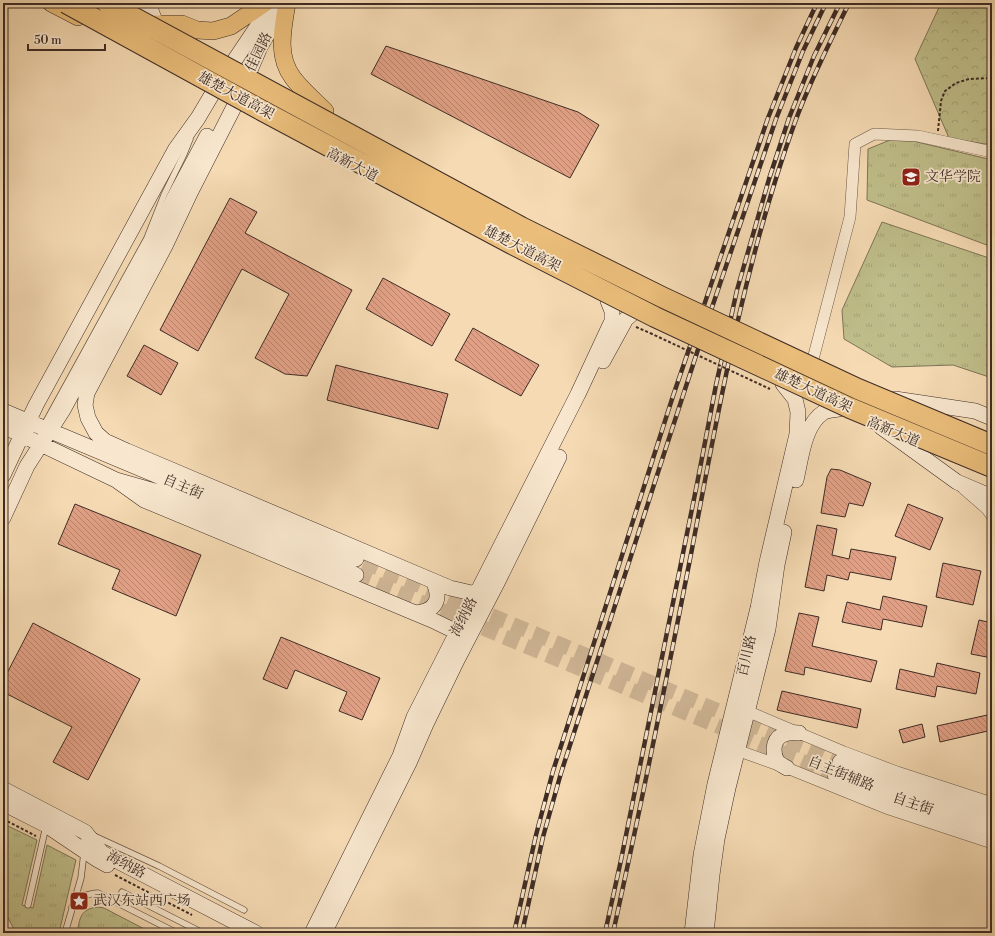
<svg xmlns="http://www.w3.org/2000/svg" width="995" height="936" viewBox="0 0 995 936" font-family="'Libre Bodoni','Noto Serif SC',serif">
	<defs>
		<pattern id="grass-tufts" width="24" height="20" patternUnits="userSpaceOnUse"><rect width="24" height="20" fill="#bfbe8a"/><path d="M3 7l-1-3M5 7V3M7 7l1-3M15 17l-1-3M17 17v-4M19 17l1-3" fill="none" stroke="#a5a377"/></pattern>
		<pattern id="forest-crowns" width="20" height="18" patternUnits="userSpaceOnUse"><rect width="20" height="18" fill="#bfbe8a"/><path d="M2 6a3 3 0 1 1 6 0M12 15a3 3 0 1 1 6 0" fill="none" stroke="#a5a377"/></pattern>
		<pattern id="building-back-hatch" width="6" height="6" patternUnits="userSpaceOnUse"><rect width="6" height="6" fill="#e1a085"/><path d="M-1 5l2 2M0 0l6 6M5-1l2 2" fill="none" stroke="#b8836d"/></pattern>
	</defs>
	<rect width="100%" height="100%" fill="#f5dab3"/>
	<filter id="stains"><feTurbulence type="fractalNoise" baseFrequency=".005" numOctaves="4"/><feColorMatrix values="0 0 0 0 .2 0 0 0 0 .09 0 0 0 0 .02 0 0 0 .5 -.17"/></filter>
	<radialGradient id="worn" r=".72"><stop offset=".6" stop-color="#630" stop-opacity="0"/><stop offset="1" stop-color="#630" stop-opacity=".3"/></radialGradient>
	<path fill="url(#grass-tufts)" stroke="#7e7558" d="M890 140 913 141 988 159H992V247L867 200 868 149Z
		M882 222 992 259V378L953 365 892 367 844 339 842 310Z
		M6 825 37 840 22 905 33 908 47 845 76 860 59 933H16L3 908V829H4Z
		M98 907 104 908 152 933H77C80 918 80 909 98 907Z"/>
	<path fill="url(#forest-crowns)" stroke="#7e7558" d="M941 3H992V143L985 144 949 138 915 59Z"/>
	<path fill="url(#building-back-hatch)" stroke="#3e2c25" d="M386 46 578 112 599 125 570 178 371 74Z
		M230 198 257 212 245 233 352 290 307 376 285 374 255 358 289 294 242 269 198 351 160 330Z
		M383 278 450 314 432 346 366 309Z
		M473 328 539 365 521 396 455 360Z
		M144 345 178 363 161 395 127 376Z
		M336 365 448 394 438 429 327 400Z
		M831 469 840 470 871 483 863 506 849 503 845 517 821 513 827 477Z
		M75 504 201 555 176 616 112 589 120 570 58 544Z
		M908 504 943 518 930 550 895 536Z
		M817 525 837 529 832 555 849 559 851 549 896 557 891 580 850 572 848 580 827 575 824 591 805 587Z
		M943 563 981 571 973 605 936 597Z
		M883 596 927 606 922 627 883 619 881 630 842 622 847 602 880 610Z
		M799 613 819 617 812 646 877 661 871 682 805 667 804 675 785 671Z
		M979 620 992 623V658L971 654Z
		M33 623 140 679 88 780 53 762 72 727 3 692V681Z
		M281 637 380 678 362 720 339 711 347 692 295 670 287 689 263 679Z
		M937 663 980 673 976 694 937 686 935 697 896 689 900 669 934 677Z
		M782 691 861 709 857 728 777 710Z
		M992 714V730L940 742 937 726Z
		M922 724 925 737 903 743 899 730Z"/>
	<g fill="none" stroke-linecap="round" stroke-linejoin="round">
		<path stroke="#d0b797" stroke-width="15" stroke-dasharray="15 8" stroke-linecap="butt" d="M364 562 840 762
			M356 575 835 775"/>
		<defs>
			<path id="lane" d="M43 427 147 238 164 195 184 154 190 139
				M94 836 159 866 244 910
				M122 892 203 933
				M28 905 46 826
				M72 907C81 897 84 894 98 893L177 933
				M65 933 81 878 84 853"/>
			<path id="street" d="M812 363 850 217 855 144 874 134 918 136 992 152
				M963 488 987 509 992 516
				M742 709 844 752 897 772 992 803
				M731 748 787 768 886 808 992 843"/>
			<path id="secondary" d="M143 3 150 8 156 24
				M285 4 260 47 236 103 191 191 165 246 87 393 85 405 88 418 96 433 105 441 127 451 450 588 476 594 488 599
				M603 361 626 319 633 313
				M895 399 975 411 992 418
				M3 411 356 559
				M3 426 116 480 172 496 356 575
				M881 427 957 482 992 497
				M3 475 36 405 175 150 198 118 214 91 273 3
				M116 480 144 500 432 620 465 636
				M796 480C801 459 804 424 824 412 828 410 834 410 839 409
				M3 518 27 466 63 410 147 255 174 198 207 136
				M416 613C436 611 442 599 433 581
				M840 762 893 783 992 816
				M787 768C784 766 779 764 777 761 775 758 774 753 774 749 775 734 787 732 799 733
				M835 775 889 796 992 830
				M3 789 85 832 102 853 256 933
				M3 803 46 825 98 860 107 865
				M312 933 400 756 414 717 578 394 612 321V311L608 301
				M324 933 409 763 426 724 457 660 498 581 559 457
				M692 933 701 855 715 784 758 608 767 562 797 434 798 412 795 399 783 384
				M706 933 712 875 717 839 728 788 768 629 777 565 784 532"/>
			<path id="primary" d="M51 3 78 17
				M287 3C283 28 276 56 293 78 302 90 314 100 325 111
				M156 24H182L197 30 213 31 231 26 265 3"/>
		</defs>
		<use href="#lane" stroke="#6c5848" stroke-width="7"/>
		<use href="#street" stroke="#6c5848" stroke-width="12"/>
		<use href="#secondary" stroke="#3e2c25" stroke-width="16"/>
		<use href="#primary" stroke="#3e2c25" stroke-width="18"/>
		<path stroke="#3e2c25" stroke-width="2" stroke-dasharray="3 2" stroke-linecap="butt" d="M938 131 941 101 945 91 956 83 969 79 992 78
			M636 327 650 333
			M3 819 36 836
			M115 875 192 915"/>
		<use href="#lane" stroke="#f8e7ce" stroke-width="5.5"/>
		<use href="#street" stroke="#f8e7ce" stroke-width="11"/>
		<use href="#secondary" stroke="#f8e7ce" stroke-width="15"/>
		<use href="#primary" stroke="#eabd7a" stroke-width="17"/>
		<defs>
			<path id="rail" d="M514 933 536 835 553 771 673 396 768 118 796 48 817 3
				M522 933 543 837 561 773 661 463 705 328 776 119 803 51 826 3
				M605 933 621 860 697 484 716 385 737 290 769 179 789 118 814 56 840 3
				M613 933C641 806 667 677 692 549 719 406 745 260 795 122 810 81 830 42 849 3"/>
		</defs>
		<use href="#rail" stroke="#3e2c25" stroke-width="4.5"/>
		<use href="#rail" stroke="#f8e7ce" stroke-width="3" stroke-dasharray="9" stroke-linecap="butt"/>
		<defs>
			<path id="highway-bridge" d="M66 3 263 111 512 244 655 317 850 408 992 467
				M107 3 521 227 662 297 858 389 992 445"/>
		</defs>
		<use href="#highway-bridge" stroke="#3e2c25" stroke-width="22" stroke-linecap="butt"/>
		<path stroke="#3e2c25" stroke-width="2" stroke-dasharray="3 2" stroke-linecap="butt" d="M650 333 770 389"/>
		<use href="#highway-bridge" stroke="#eabd7a" stroke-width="20"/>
	</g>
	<defs>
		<symbol id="university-square" viewBox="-11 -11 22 22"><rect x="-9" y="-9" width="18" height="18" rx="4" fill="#8f2418" stroke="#f8e7ce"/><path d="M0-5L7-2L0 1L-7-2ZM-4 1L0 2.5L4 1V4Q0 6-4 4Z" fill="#fff"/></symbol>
		<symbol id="sight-square" viewBox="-11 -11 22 22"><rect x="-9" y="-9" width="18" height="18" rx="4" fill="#8f2418" stroke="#f8e7ce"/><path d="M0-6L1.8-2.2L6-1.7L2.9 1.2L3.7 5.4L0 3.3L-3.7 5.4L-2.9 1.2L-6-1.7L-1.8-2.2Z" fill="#fff"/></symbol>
	</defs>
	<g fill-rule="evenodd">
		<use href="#university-square" x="900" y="166" width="22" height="22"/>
		<use href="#sight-square" x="68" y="890" width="22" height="22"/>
	</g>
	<g text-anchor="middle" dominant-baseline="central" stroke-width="3.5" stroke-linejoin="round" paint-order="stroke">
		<g font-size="14" fill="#3e2c25" stroke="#f8e7ce">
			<text transform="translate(259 52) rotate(-64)">佳园路</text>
			<text transform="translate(236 96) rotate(28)">雄楚大道高架</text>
			<text transform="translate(352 165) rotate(28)">高新大道</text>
			<text transform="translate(522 249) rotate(27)">雄楚大道高架</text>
			<text transform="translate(813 391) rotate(25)">雄楚大道高架</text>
			<text transform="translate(893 432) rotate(23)">高新大道</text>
			<text transform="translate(183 487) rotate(23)">自主街</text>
			<text transform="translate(464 617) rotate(-63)">海纳路</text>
			<text transform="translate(747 656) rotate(-77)">百川路</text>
			<text transform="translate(841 774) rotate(22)">自主街辅路</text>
			<text transform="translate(913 804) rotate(19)">自主街</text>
			<text transform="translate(126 865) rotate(28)">海纳路</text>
		</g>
		<g font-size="14" fill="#3e2c25" stroke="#f8e7ce" text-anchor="start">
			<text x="925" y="177">文华学院</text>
			<text x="93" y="901">武汉东站西广场</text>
		</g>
	</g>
	<rect width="995" height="936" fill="none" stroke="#f5dab3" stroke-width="16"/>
	<rect x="4" y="4" width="987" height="928" fill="none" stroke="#3e2c25" stroke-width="2"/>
	<rect x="8" y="8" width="979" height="920" fill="none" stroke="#3e2c25"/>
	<path d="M28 44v6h77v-6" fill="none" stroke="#3e2c25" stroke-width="2"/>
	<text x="34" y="44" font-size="12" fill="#3e2c25" stroke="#f8e7ce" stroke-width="3" paint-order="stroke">50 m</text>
	<rect width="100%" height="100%" filter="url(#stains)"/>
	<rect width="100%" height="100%" fill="url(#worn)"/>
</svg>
